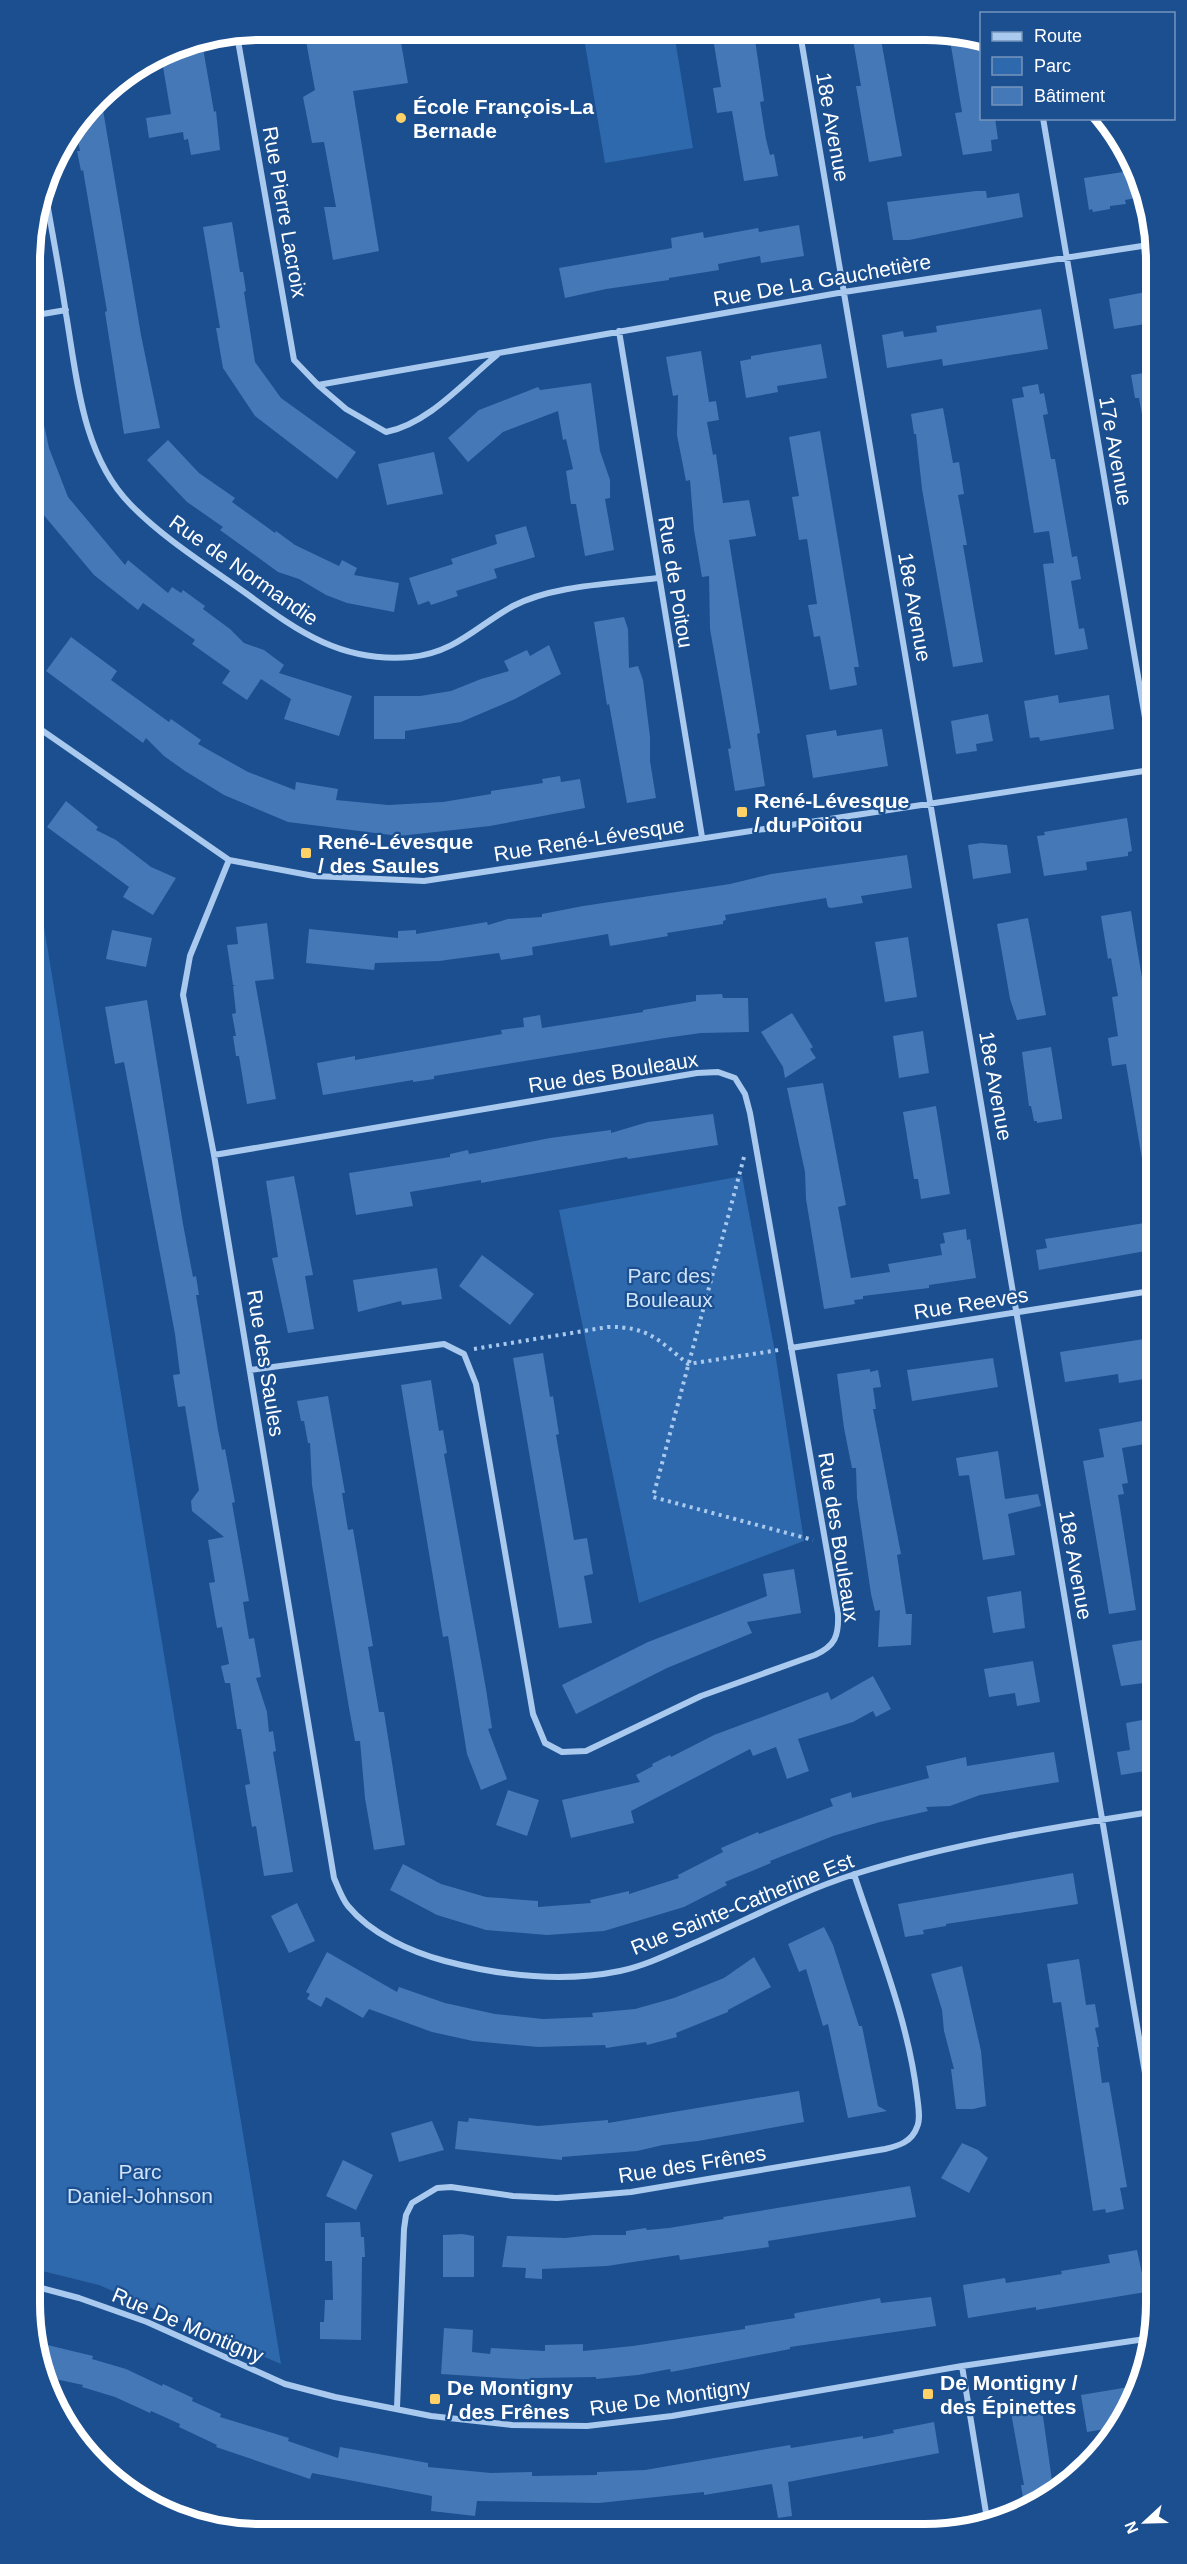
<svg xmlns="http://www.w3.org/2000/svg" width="1187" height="2564" viewBox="0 0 1187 2564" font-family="Helvetica,sans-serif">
	<rect width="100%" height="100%" fill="#1b4f8f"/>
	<path fill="#2e69ad" d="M583 32 674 33 693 148 605 163Z
		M30 842 281 2364 99 2285 30 2268Z
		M742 1176 775 1352 804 1541 639 1603 559 1210Z"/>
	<path fill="#4478b7" d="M304 30 399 31 408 83 353 91 379 251 333 260 324 207H336L324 142 312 143 303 97 315 90Z
		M742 33H754L764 101 760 102 766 139 770 155 774 154 778 176 744 181 732 111 717 113 713 88 721 87 713 38Z
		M852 34H880L902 156 869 162 856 86H861Z
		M949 34H970L981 38V118H995L998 139 991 140 992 151 963 155 955 113 962 112Z
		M202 42 214 112 216 111 220 150 191 155 188 139 184 140 183 132 149 138 146 118 171 114 161 55 173 48Z
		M101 98 141 335 160 428 124 434 105 312 107 311 83 170 81 171 77 151H80L76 131Z
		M1136 170 1147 196 1125 200 1126 204 1110 206V209L1093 212 1092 209 1089 210 1084 178Z
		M976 191H986L987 198 1019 193 1023 217 909 240H893L887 202Z
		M232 222 240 272H243L246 291 244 292 255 362 281 398 356 452 337 479 255 416 223 368 216 328H220L203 227Z
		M799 225 804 256 761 263 760 256 718 264 719 270 669 278V280L606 289 565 298 559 268 672 248 671 238 703 232 704 238 758 228 759 232Z
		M1146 292 1152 323 1114 329 1109 299Z
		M1041 309 1048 349 943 366 942 359 887 368 882 335 903 331 904 337 937 332 936 326Z
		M821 344 827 378 777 386 778 392 746 398 740 361 751 359V356Z
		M701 351 709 402 716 401 719 420 707 422 713 455 716 454 723 503 749 500 756 536 729 540 760 733 757 734 765 786 735 791 728 749 731 748 710 629 709 576 702 577 694 530 690 480 686 481 677 435 678 395 673 396 666 357Z
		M1157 371V448H1148L1139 398H1135L1131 375Z
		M591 383 600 451 610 480V498L605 499 614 550 585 556 576 504H571L566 471 573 469 566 439 563 440 558 411 503 432 468 462 448 438 479 410 538 387 540 390Z
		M1038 384 1040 394 1044 393 1048 414 1043 415 1051 459H1055L1072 557 1077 556 1081 579 1071 581 1079 629 1084 628 1088 649 1055 655 1043 564 1054 563 1049 531 1034 533 1012 399 1024 397 1022 387Z
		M30 397H38L49 448 68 497 125 565 128 560 168 593 172 587 181 593 183 590 205 606 203 609 230 629 244 643 264 650 284 665 279 673 352 696 339 736 284 719 291 699 261 679 247 700 222 683 230 671 192 644 195 640 143 603 138 610 94 575 42 513 30 484Z
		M943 408 953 463 959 462 964 494 958 495 967 545H963L983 662 953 667 922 489 916 434H914L911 414Z
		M820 431 859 667H854L857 685 830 690 820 636 814 637 808 605 817 604 807 539 799 540 792 497 799 496 789 437Z
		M168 440 199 473 235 498 232 502 275 533 276 531 295 545 339 566 342 560 357 568 354 575 399 583 394 612 347 603 326 595 299 579 278 572 220 530 223 527 187 502 147 460Z
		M434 452 443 494 387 505 378 464Z
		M526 526 535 557 494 569 497 578 456 591 458 596 431 605 429 601 418 605 409 578 453 564 451 559 497 544 495 535Z
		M624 617 628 629 629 668 638 666 643 680 650 737V761L656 798 627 803 609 704 607 705 594 622Z
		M71 637 117 671 111 680 169 722 171 719 201 740 198 744 248 772 295 790 296 782 338 789 336 800 388 805 443 802 491 794V791L543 783 542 779 560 776 561 782 580 779 585 808 490 826 399 836 288 822 224 795 185 771 164 756 146 738 143 743 46 671Z
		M549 645 561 674 515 699 461 722 405 731V739H374V696H420L451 691 481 679 509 671 504 661 527 650 530 656Z
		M1058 695 1059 703 1109 695 1114 729 1040 741 1039 737 1030 738 1024 701Z
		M988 714 993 741 976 744 977 751 956 754 951 721Z
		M882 729 888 766 813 778 806 735 836 730 837 736Z
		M66 801 98 827 96 830 116 840 151 867 176 878 153 915 123 897 129 887 47 827Z
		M1127 818 1132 851 1128 852V856L1086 862 1087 870 1044 876 1037 836 1045 835 1044 832Z
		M981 843 1007 845 1011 873 973 879 968 845Z
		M907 855 912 888 861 896 863 903 831 908 828 907 826 898 725 915 726 920 723 921V924L667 933 668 936 610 946 608 934 532 947 533 955 501 960 499 953 439 961 375 963 374 970 306 963 309 929 398 938V931L416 930V934L487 922 488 925 508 919 542 917V914L583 906 730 884 771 874Z
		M1131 911 1157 1069V1156L1142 1159 1126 1064 1112 1066 1108 1038 1118 1036 1112 997 1118 996 1111 958 1108 959 1101 916Z
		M1028 918 1046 1015 1017 1020 1010 999 997 924Z
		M267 923 274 979 255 981 276 1099 247 1104 239 1056H236L233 1036H236L232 1014 236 1013 233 986H236L233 985 227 945 238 944 236 927Z
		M112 930 152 938 146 967 106 959Z
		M908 937 917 997 885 1002 875 942Z
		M722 994 723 998H748L749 1032 701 1033 665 1038 434 1076V1079L413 1082V1080L323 1095 317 1063 355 1056V1060L502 1034 501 1030 524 1027 523 1018 540 1015 542 1028 643 1012V1010L696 1001V995Z
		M147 1000 183 1224 193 1277 196 1276 199 1295H196L218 1430 222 1450 225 1449 235 1502 232 1503 249 1601 243 1602 249 1639 254 1638 261 1677 256 1678 267 1712 269 1732 273 1731 276 1751 273 1752 293 1872 264 1876 256 1826 252 1827 245 1785 250 1784 241 1729H237L230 1683H225L221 1666 229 1664 222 1627 217 1628 209 1583 215 1582 208 1540 224 1537 192 1511 191 1501 199 1490 185 1406 178 1407 173 1375 180 1374 175 1334 124 1062 115 1064 105 1007Z
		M792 1013 813 1047 810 1049 816 1058 785 1078 783 1067 761 1032Z
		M923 1031 929 1073 899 1078 893 1036Z
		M1051 1047 1062 1116V1119L1037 1123V1121H1034L1031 1106H1029L1022 1052Z
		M823 1083 846 1205 838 1207 851 1278 890 1272 888 1264 942 1255 940 1244 945 1243 943 1233 966 1229 967 1240 970 1239 976 1278 929 1285V1288L863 1296V1299L854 1300 855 1304 824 1309 806 1199 805 1172 787 1088Z
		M936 1106 950 1194 921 1199 918 1179H914L903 1112Z
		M713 1114 718 1145 628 1159 627 1157 481 1183V1180L410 1192 413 1206 356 1215 349 1173 450 1157V1154L468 1150 469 1154 550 1138 611 1130V1133L648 1122Z
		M294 1176 313 1275 305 1276 314 1329 288 1333 272 1258 278 1257 266 1181Z
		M1157 1221V1249L1039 1270 1036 1250 1047 1248 1045 1239Z
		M482 1255 534 1294 510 1325 459 1286Z
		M437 1268 442 1299 402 1305 401 1301 358 1312 353 1280Z
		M1157 1337V1377L1119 1383 1118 1374 1065 1382 1060 1352Z
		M543 1353 550 1397 553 1396 559 1434 556 1435 574 1540 587 1538 593 1574 584 1576 592 1623 559 1628 513 1358Z
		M993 1358 998 1387 912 1401 907 1370Z
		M870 1369V1372L878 1370 881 1387 873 1388 876 1409H873L901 1554 897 1555 906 1614H912L911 1645 878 1647 880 1610 875 1611 871 1594 857 1498 856 1468H852L844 1428 837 1374Z
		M431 1380 439 1431 443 1430 447 1453 444 1454 486 1689 492 1728 488 1729 507 1779 481 1790 467 1754 448 1636 443 1637 401 1385Z
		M328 1396 345 1493H342L348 1530 353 1529 373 1646 368 1647 379 1712H384L405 1845 374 1850 365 1798 360 1741H355L349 1708 312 1485 310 1443H308L304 1421H301L297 1401Z
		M1142 1421 1145 1444 1122 1448 1128 1483 1122 1484 1124 1494 1118 1495 1136 1610 1109 1614 1083 1461 1104 1457 1099 1429Z
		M998 1451 1005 1499 1038 1494 1041 1506 1008 1514 1015 1555 983 1560 969 1475 959 1476 956 1458Z
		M794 1569 801 1613 747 1622 752 1633 667 1668 576 1714 562 1685 648 1642 767 1596 763 1574Z
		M1021 1591 1025 1628 993 1633 987 1597Z
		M1154 1638 1157 1656 1146 1658 1151 1682 1121 1686 1112 1645Z
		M1033 1661 1040 1702 1017 1706 1015 1693 989 1697 984 1669Z
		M873 1676 891 1709 876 1717 873 1711 853 1722 798 1739 809 1771 787 1779 776 1747 753 1756 750 1749 631 1811 634 1823 571 1838 562 1800 640 1782 636 1775 653 1766 652 1764 670 1755 671 1757 714 1735 828 1692 831 1700Z
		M1153 1718 1157 1738V1769L1121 1775 1117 1752 1130 1750 1126 1723Z
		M1054 1752 1059 1782 980 1795 950 1806 926 1807 928 1811 880 1822 833 1836 770 1861 771 1863 725 1882 727 1885 684 1907 604 1931 547 1935 486 1930 437 1915 390 1890 403 1864 441 1884 486 1897 538 1901V1907L591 1903 590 1900 629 1891V1894L679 1878 678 1875 723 1852 721 1848 758 1832 759 1834 833 1806 830 1799 851 1792 852 1798 929 1778 926 1766 966 1757 967 1766Z
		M508 1790 539 1800 527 1836 496 1825Z
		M1073 1873 1078 1904 946 1924V1926L923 1930 924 1934 905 1937 898 1904Z
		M297 1903 315 1941 289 1953 271 1916Z
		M824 1927 833 1945 859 2026H862L878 2106 887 2111 848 2118 828 2024 823 2026 806 1969 799 1972 788 1944Z
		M327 1952 397 1992 399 1987 445 2003 495 2014 543 2019 593 2017 592 2013 635 2009 674 1998 724 1978 754 1957 771 1987 728 2010V2012L676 2033 677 2037 647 2045 646 2042 606 2048 605 2045 538 2047 473 2041 432 2032 369 2009 363 2018 326 1997 321 2007 307 1999 310 1994 306 1992Z
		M1079 1959 1086 2005 1095 2004 1099 2027 1095 2028 1099 2047H1097L1102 2083 1109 2082 1127 2187 1120 2188 1124 2209 1106 2213 1105 2209 1093 2211 1061 2002 1053 2003 1047 1964Z
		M962 1966 981 2051 986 2106 973 2109H956L951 2069H954L944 2031 942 2010 931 1974Z
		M799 2091 804 2122 698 2141 663 2145 637 2151 562 2157V2160L455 2149 458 2121 468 2122 469 2118 538 2126 608 2120V2123Z
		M432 2121 444 2150 399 2162 391 2133Z
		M962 2143 978 2150 988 2158 969 2193 941 2178Z
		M343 2160 373 2175 356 2210 326 2196Z
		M910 2186 916 2217 768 2241 769 2247 680 2260 679 2255 607 2266 542 2269V2279L525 2278 526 2268 502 2267 507 2236 565 2238 593 2235H626V2231L646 2228 647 2230 669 2228 724 2219 723 2217Z
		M360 2222 361 2237H364L365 2257H362L361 2340 320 2339V2322H324L325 2300H333L332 2261H325V2223Z
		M462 2234 474 2236V2277H443V2235Z
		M1137 2250 1146 2292 1036 2310V2307L968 2318 963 2285 1005 2278 1006 2283 1062 2274 1061 2271 1110 2263 1108 2255Z
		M931 2297 936 2326 790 2347V2349L671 2372 670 2369 638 2375 596 2379V2377L533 2378V2380L441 2374 444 2328 473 2330 472 2352 490 2354 491 2348 545 2351V2345L583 2344V2351L633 2346 745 2329V2326L795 2318 794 2314 796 2313 880 2298 881 2303Z
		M35 2342 93 2356 92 2359 126 2369 162 2386 163 2384 193 2398 192 2401 221 2414 220 2417 289 2438 288 2441 338 2458 340 2447 428 2463V2467L491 2473 532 2472V2476L597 2475V2472L645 2470 790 2445 791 2448 863 2436V2439L894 2433 893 2430 934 2422 939 2453 788 2482 792 2516 778 2518 772 2484 704 2495V2492L599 2503 477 2501 475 2516 431 2511 432 2496 312 2473 310 2479 216 2447 217 2445 179 2427 180 2424 151 2411 150 2413 115 2397 82 2387 83 2385 46 2377 38 2363Z
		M1141 2385 1118 2427 1087 2432 1081 2395Z
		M1041 2402 1054 2495 1037 2503 1024 2505 1021 2485H1024L1010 2407Z"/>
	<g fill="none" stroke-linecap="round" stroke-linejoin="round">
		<path stroke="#a9c9ee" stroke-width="4" stroke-dasharray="3 4.5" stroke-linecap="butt" d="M744 1157 653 1497 813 1540
			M474 1349 608 1327C647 1326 659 1340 688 1364L779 1350"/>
		<path stroke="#a9c9ee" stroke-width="6" d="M800 33 1157 2144
			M237 35 294 360 318 385
			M1043 118 1157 788
			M45 191C52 232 60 273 66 314 77 378 82 455 130 504 164 539 208 566 247 594 299 632 342 663 411 657 455 653 478 625 513 606 553 585 613 584 658 578
			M31 316 66 310
			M619 331 702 837
			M497 355C464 382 428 424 386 432L346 409 318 385 844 292 1155 244
			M30 722 229 860 314 876 424 881 1157 769
			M229 860 190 956 183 995 214 1155 334 1878C338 1887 342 1899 348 1906 371 1934 411 1952 445 1961 502 1976 562 1983 620 1971 648 1965 675 1951 701 1940 752 1917 802 1891 855 1874 954 1843 1055 1827 1157 1811
			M214 1155 697 1073 718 1072 735 1078 745 1094 750 1113 838 1614C839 1636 835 1646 815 1655L701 1696 586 1751 562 1752 545 1743 533 1714 476 1384 464 1354 444 1344 250 1370
			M791 1348 1157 1290
			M30 2285 79 2298 147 2322 285 2384 335 2397 431 2416 512 2425 587 2426 672 2416 962 2366 1152 2338
			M962 2366 988 2525
			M397 2408 404 2229 406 2215 412 2203 437 2188 451 2187 513 2196 557 2198 596 2195 631 2192 885 2149C898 2146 912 2142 917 2127 921 2119 918 2105 917 2095 908 2020 878 1947 854 1874"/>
	</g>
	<g fill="#ffd166" stroke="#1b4f8f" stroke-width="2">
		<circle cx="401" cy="118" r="6"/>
		<rect x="736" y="806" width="12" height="12" rx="3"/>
		<rect x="300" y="847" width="12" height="12" rx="3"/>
		<rect x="922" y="2388" width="12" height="12" rx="3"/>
		<rect x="429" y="2393" width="12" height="12" rx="3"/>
	</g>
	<g text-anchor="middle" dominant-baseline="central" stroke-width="4.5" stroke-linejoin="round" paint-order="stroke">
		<g font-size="21" font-weight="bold" fill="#fff" stroke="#1b4f8f" text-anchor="start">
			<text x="413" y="106">École François-La<tspan x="413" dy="24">Bernade</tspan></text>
			<text x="754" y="800">René-Lévesque<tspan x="754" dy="24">/ du Poitou</tspan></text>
			<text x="318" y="841">René-Lévesque<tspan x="318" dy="24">/ des Saules</tspan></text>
			<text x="940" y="2382">De Montigny /<tspan x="940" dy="24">des Épinettes</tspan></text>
			<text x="447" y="2387">De Montigny<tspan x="447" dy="24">/ des Frênes</tspan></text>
		</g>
		<g font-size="21" fill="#fff" stroke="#1b4f8f">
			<text transform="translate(833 127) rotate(80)">18e Avenue</text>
			<text transform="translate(285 212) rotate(80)">Rue Pierre Lacroix</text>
			<text transform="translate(822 280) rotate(-10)">Rue De La Gauchetière</text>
			<text transform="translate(1116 451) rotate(80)">17e Avenue</text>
			<text transform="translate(244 570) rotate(35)">Rue de Normandie</text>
			<text transform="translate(676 582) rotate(81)">Rue de Poitou</text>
			<text transform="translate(915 607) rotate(80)">18e Avenue</text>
			<text transform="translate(589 839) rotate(-9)">Rue René-Lévesque</text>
			<text transform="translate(613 1072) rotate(-9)">Rue des Bouleaux</text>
			<text transform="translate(996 1086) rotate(80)">18e Avenue</text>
			<text transform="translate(971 1303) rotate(-9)">Rue Reeves</text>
			<text transform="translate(266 1363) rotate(81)">Rue des Saules</text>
			<text transform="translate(839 1537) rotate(81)">Rue des Bouleaux</text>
			<text transform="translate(1076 1565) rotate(80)">18e Avenue</text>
			<text transform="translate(742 1904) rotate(-22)">Rue Sainte-Catherine Est</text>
			<text transform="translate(692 2164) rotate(-9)">Rue des Frênes</text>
			<text transform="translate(188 2325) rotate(23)">Rue De Montigny</text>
			<text transform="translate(670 2397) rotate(-8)">Rue De Montigny</text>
		</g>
		<g font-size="21" fill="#cfe3fa" stroke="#1b4f8f">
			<text x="669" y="1275">Parc des<tspan x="669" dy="24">Bouleaux</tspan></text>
			<text x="140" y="2171">Parc<tspan x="140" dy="24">Daniel-Johnson</tspan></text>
		</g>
	</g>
	<path d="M0 0H1187V2564H0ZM261 40H925A221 221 0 0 1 1146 261V2303A221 221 0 0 1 925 2524H261A221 221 0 0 1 40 2303V261A221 221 0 0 1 261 40Z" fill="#1b4f8f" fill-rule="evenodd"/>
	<path fill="none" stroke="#fff" stroke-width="8" d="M261 40H925A221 221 0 0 1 1146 261V2303A221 221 0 0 1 925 2524H261A221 221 0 0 1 40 2303V261A221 221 0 0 1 261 40Z"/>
	<rect x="980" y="12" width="195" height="108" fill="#1b4f8f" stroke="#7695bc" stroke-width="1.5"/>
	<rect x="992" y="32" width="30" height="9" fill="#a9c9ee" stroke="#7695bc" stroke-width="1.5"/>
	<text x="1034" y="42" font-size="18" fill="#ffffff">Route</text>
	<rect x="992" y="57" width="30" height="18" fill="#2e69ad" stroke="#7695bc" stroke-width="1.5"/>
	<text x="1034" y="72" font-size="18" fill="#ffffff">Parc</text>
	<rect x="992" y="87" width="30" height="18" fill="#4478b7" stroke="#7695bc" stroke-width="1.5"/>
	<text x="1034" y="102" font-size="18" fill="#ffffff">Bâtiment</text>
	<g transform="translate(1145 2522) rotate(248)" stroke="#1b4f8f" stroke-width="4.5" paint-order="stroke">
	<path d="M0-4.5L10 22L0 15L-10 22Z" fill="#ffffff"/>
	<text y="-9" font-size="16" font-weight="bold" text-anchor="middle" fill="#ffffff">N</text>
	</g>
</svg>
